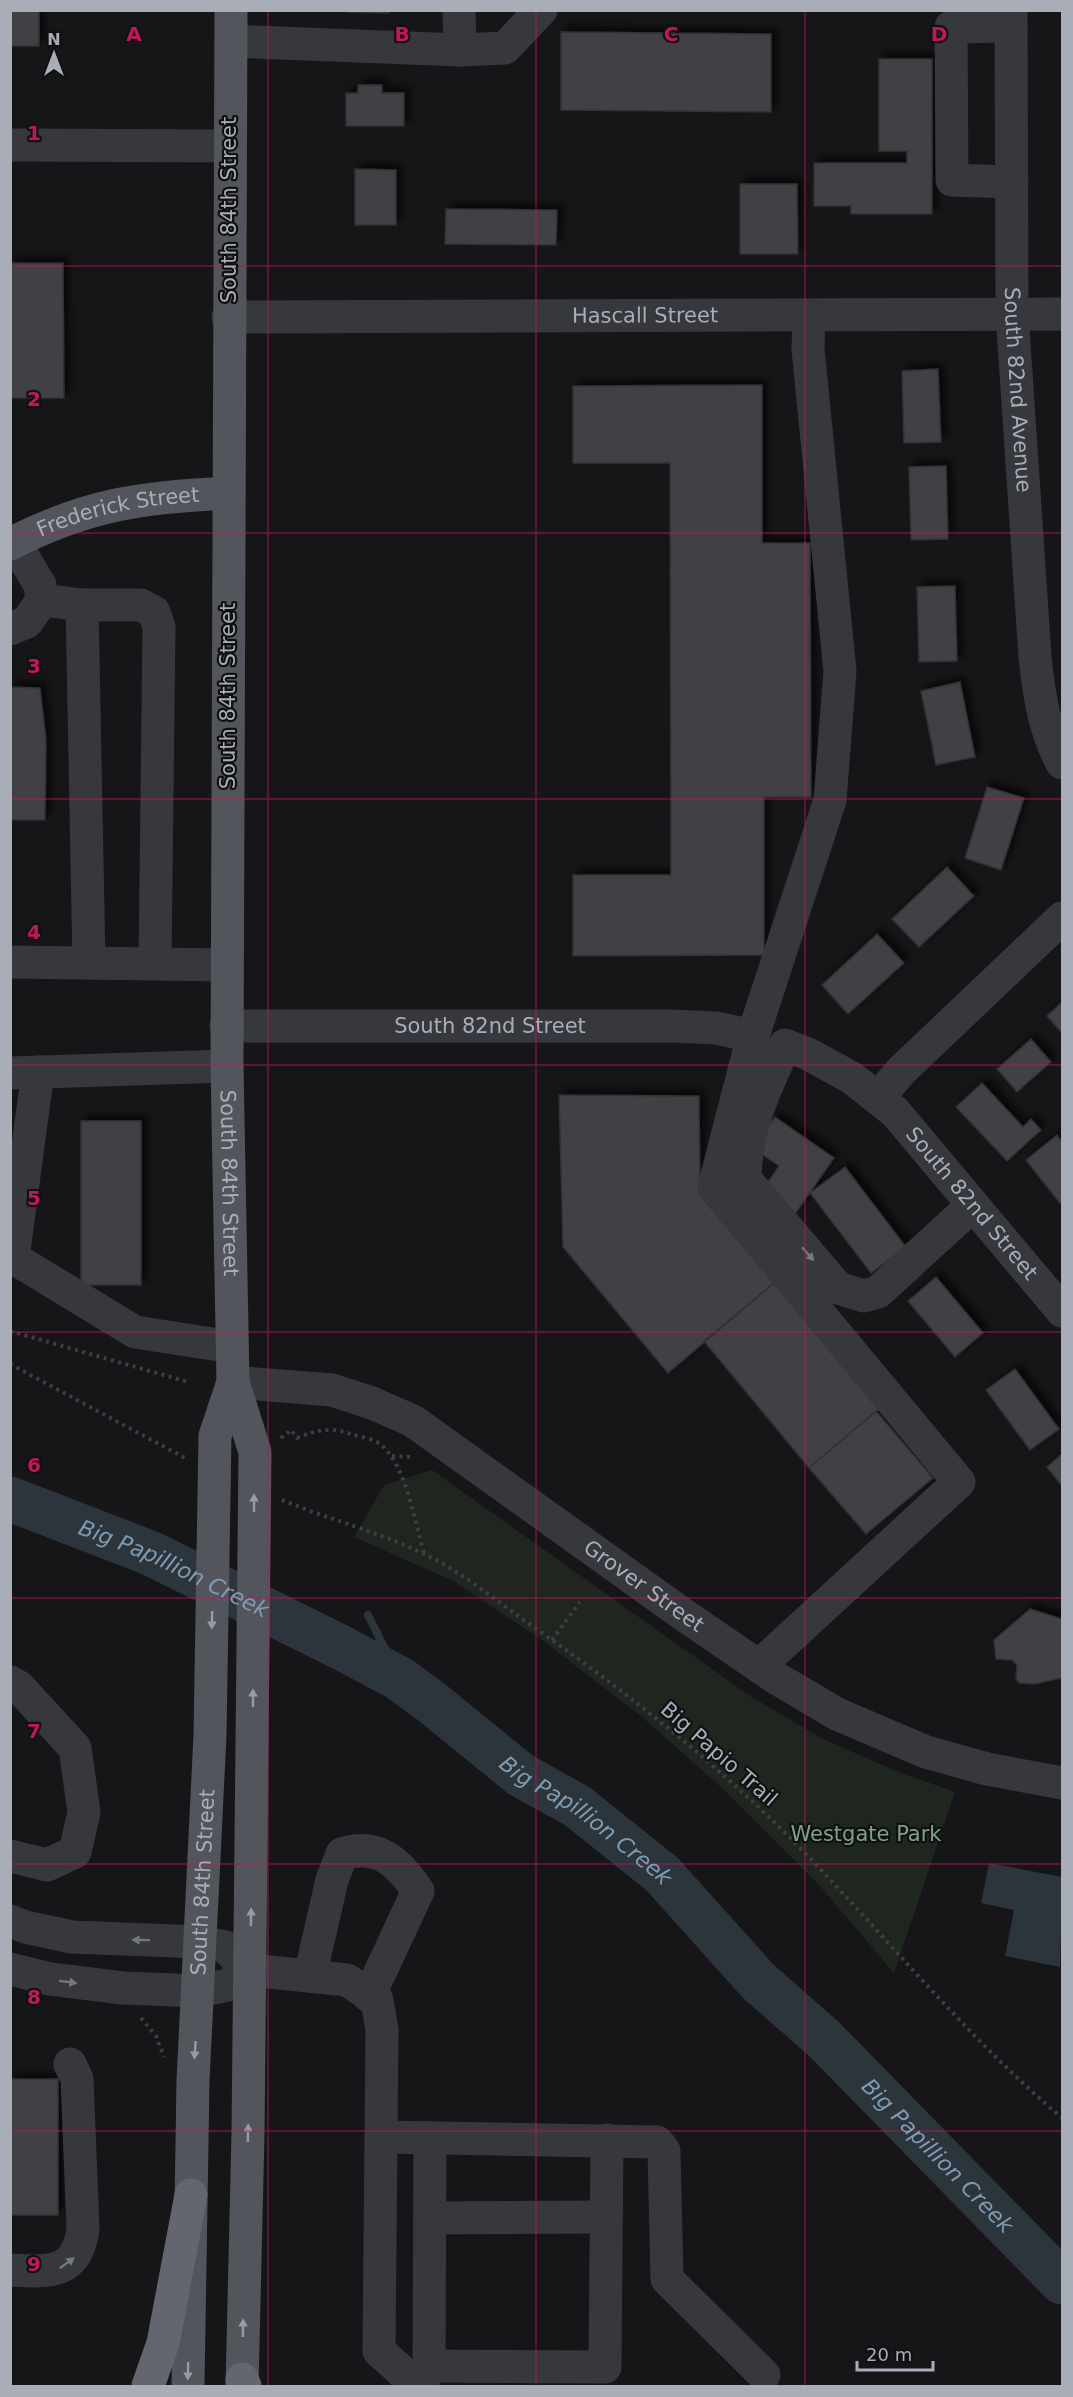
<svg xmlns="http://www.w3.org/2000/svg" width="1073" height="2397" viewBox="0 0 1073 2397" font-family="'DejaVu Sans',sans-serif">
	<defs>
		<filter id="shadow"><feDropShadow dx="5.5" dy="-5.5" stdDeviation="3" flood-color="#0009"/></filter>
	</defs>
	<rect width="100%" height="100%" fill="#161618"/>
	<path fill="#1e261f" d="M432 1470 750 1696 823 1739 896 1771 955 1792 894 1973 819 1885 722 1788 641 1716 542 1640 453 1581 354 1537 384 1485Z"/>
	<path fill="#2c353c" d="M989 1863 1062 1877 1060 1967 1005 1956 1014 1910 981 1903Z"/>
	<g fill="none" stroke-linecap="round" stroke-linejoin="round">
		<path stroke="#2c353c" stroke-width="8" d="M368 1615 400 1679"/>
		<path stroke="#2c353c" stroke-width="45" id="s1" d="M10 1499 150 1553 344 1649 400 1679 430 1701 521 1775 577 1806 662 1874 758 1981 825 2040 1062 2282"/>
	</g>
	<path fill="#404145" stroke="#303034" stroke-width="1.5" filter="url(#shadow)" d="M10 10H39V46H10Z
		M348 10H389V13L348 12Z
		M561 32 771 34V112L561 110Z
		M879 59H932V214H851V206H814V163H907V151H879Z
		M358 85H382V93H404V126H346V93H358Z
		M355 169 396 170V225H355Z
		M740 184H797L798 254H740Z
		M446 209 557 210 556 245 445 244Z
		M10 263H63L64 398H10Z
		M938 369 941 442 904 443 902 371Z
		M762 385V543H810L811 797H764V955L573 956V875H671L670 463H573V386Z
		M946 466 948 539 911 540 909 467Z
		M955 586 957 661 919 662 917 587Z
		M960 682 975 757 936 765 921 691Z
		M10 687 40 688 46 740 45 820H10Z
		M987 787 1024 798 1001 870 965 858Z
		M947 867 974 896 919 947 892 919Z
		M877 934 904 963 848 1014 822 985Z
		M1062 1002V1033L1047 1016Z
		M1031 1039 1051 1062 1017 1092 997 1069Z
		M982 1083 1023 1127 1031 1119 1041 1130 1007 1161 956 1107Z
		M559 1095 699 1096 700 1195 774 1283 668 1373 563 1247Z
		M775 1117 834 1158 795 1214 762 1191 779 1166 753 1148Z
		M81 1121H141V1285H81Z
		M1057 1135 1062 1142V1201L1060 1203 1026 1160Z
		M845 1167 906 1247 871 1273 810 1193Z
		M936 1277 983 1333 955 1357 908 1301Z
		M774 1283 879 1409 809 1468 704 1341Z
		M1015 1369 1059 1429 1030 1450 986 1390Z
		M876 1411 933 1478 866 1534 809 1468Z
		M1062 1454V1486L1047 1467Z
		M1030 1609 1062 1619V1678L1034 1684 1019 1683 1016 1679 1017 1665 1012 1660 996 1659 994 1640Z
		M10 2079H58V2215H10Z"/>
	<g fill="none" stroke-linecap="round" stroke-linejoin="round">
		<path stroke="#3d3f44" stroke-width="4" stroke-dasharray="3 4.5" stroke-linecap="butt" d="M10 1331 188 1382
			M10 1364 187 1459
			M281 1438 291 1430 297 1438C319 1429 332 1427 354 1435 362 1437 373 1439 380 1444 406 1464 415 1523 424 1553
			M392 1456 412 1457
			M282 1500C328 1519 379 1532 424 1554 460 1571 493 1598 525 1621 613 1682 696 1747 773 1821 872 1918 956 2028 1062 2118
			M552 1640 580 1602
			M141 2018 156 2036 164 2057"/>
		<g stroke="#37383d" stroke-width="33">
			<path id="s2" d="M1011 10 1012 314 1035 657C1039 695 1044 729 1062 763"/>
			<path d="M1011 26 951 27 952 180 1012 182"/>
			<path d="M231 41 460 50 459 10"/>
			<path d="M460 50 505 48 541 10"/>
			<path d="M10 145 229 146"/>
			<path id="s3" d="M228 317 1062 314"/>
			<path d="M42 600 82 605 89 963"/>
			<path d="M82 605H141L154 612 159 627 155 963"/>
			<path d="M10 629 27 622 42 600 40 585 14 542"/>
			<path d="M10 962 226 965"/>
			<path id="s4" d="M226 1026H671L716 1028 753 1036"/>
			<path d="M10 1073 227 1066"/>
			<path d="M878 1098 901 1071 1062 918"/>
			<path id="s5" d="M973 1205 878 1292 864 1296 838 1288 745 1179C746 1126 764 1092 785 1045L808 1054 852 1078 895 1112 1062 1311"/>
			<path d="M10 1256 135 1332 232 1347"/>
			<path d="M13 1257 38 1072"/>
			<path id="s6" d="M233 1382 332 1390 372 1403 413 1421 684 1615 776 1678 837 1714 926 1752 987 1769 1062 1783"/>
			<path d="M759 1666 959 1482 714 1187 753 1036 830 800 840 671 808 349 809 316"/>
			<path d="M10 1682 19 1687 75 1748 84 1812 75 1852 47 1865 10 1856"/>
			<path d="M10 1921 25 1927 72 1937 200 1942 225 1947 250 1970"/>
			<path d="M10 1969 50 1979 123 1988 199 1991 228 1985 250 1970"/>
			<path d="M250 1970 347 1980 377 2000 382 2030 379 2351 418 2386"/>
			<path d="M310 1976 332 1880 342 1854C378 1842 399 1863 418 1891L369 1996"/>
			<path d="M381 2137 657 2142 664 2151 667 2279 764 2375"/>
			<path d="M430 2218 605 2217"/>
			<path d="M10 2270C49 2272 77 2275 83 2229L77 2079 70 2064"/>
			<path d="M429 2366 605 2367 607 2140"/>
			<path d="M422 2386 429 2366 430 2138"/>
		</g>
		<g stroke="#53555c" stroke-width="33">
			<path id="s7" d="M231 10 227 1066 233 1382 255 1452 248 2133 242 2386"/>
			<path id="s8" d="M10 544C88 504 143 497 229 493"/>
			<path id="s9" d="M188 2386 193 2081 210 1735 215 1436 233 1382"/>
		</g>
		<path stroke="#63666e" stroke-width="33" d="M242 2379 245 2386
			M148 2386 163 2343 191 2195"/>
	</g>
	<defs><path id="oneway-solid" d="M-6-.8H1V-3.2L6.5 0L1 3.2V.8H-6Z" transform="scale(1.5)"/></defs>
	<g fill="#757881">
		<use href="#oneway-solid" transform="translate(808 1254) rotate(49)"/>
		<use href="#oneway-solid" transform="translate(141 1940) rotate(-179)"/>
		<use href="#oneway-solid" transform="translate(68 1982) rotate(7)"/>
		<use href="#oneway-solid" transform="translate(67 2263) rotate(-36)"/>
	</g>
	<g fill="#979ba6">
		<use href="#oneway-solid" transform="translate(254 1503) rotate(-90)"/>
		<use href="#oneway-solid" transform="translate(212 1620) rotate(91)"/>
		<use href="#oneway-solid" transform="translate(253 1698) rotate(-90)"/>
		<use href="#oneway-solid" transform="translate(251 1917) rotate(-89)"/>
		<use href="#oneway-solid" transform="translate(195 2050) rotate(94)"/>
		<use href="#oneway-solid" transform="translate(248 2133) rotate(-89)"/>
		<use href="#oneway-solid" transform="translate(243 2328) rotate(-89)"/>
		<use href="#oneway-solid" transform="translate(188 2371) rotate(91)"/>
	</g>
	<path fill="none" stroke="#c2185b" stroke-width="1.5" stroke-opacity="0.55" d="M268 10V2386M536 10V2386M805 10V2386M10 266H1062M10 533H1062M10 799H1062M10 1065H1062M10 1332H1062M10 1598H1062M10 1864H1062M10 2131H1062"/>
	<g text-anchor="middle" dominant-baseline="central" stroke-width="4.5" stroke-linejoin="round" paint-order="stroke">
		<g font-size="21" fill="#a8adb8" stroke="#111113">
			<text transform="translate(229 210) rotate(-90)">South 84th Street</text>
			<text stroke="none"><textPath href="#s3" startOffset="417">Hascall Street</textPath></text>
			<text stroke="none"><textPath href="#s2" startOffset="380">South 82nd Avenue</textPath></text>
			<text stroke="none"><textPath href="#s8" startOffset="114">Frederick Street</textPath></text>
			<text transform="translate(228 696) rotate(-90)">South 84th Street</text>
			<text stroke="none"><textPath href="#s4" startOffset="264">South 82nd Street</textPath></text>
			<text stroke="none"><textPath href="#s7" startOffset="1173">South 84th Street</textPath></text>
			<text stroke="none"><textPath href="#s5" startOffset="704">South 82nd Street</textPath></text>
			<text stroke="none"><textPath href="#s6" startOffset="470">Grover Street</textPath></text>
			<text transform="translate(719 1754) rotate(41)">Big Papio Trail</text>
			<text stroke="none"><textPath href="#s9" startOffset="504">South 84th Street</textPath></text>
		</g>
		<g font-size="21" fill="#7fa381" stroke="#111113">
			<text x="866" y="1834">Westgate Park</text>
		</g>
		<g font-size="22" font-style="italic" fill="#7f9bb3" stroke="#111113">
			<text stroke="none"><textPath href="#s1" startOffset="178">Big Papillion Creek</textPath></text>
			<text stroke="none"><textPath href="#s1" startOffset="664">Big Papillion Creek</textPath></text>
			<text stroke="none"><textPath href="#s1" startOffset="1152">Big Papillion Creek</textPath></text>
		</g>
	</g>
	<g font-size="20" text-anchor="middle" font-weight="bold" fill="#c2185b" stroke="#111113" stroke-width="4.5" stroke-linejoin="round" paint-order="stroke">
		<text x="134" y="41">A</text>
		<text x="402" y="41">B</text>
		<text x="671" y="41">C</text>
		<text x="939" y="41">D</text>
		<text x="34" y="140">1</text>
		<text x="34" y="406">2</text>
		<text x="34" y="673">3</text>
		<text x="34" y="939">4</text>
		<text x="34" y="1205">5</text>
		<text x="34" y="1472">6</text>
		<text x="34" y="1738">7</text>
		<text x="34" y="2004">8</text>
		<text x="34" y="2271">9</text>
	</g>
	<rect width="1073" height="2397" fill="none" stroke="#a8adb8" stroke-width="24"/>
	<g transform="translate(54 54)" stroke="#111113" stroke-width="4.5" paint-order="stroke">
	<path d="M0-4.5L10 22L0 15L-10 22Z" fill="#a8adb8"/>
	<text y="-9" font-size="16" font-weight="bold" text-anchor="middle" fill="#a8adb8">N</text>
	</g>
	<path d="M857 2361v9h76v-9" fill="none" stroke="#a8adb8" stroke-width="3"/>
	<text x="866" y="2361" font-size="18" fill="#a8adb8" stroke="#111113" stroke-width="4.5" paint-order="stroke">20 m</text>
</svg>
